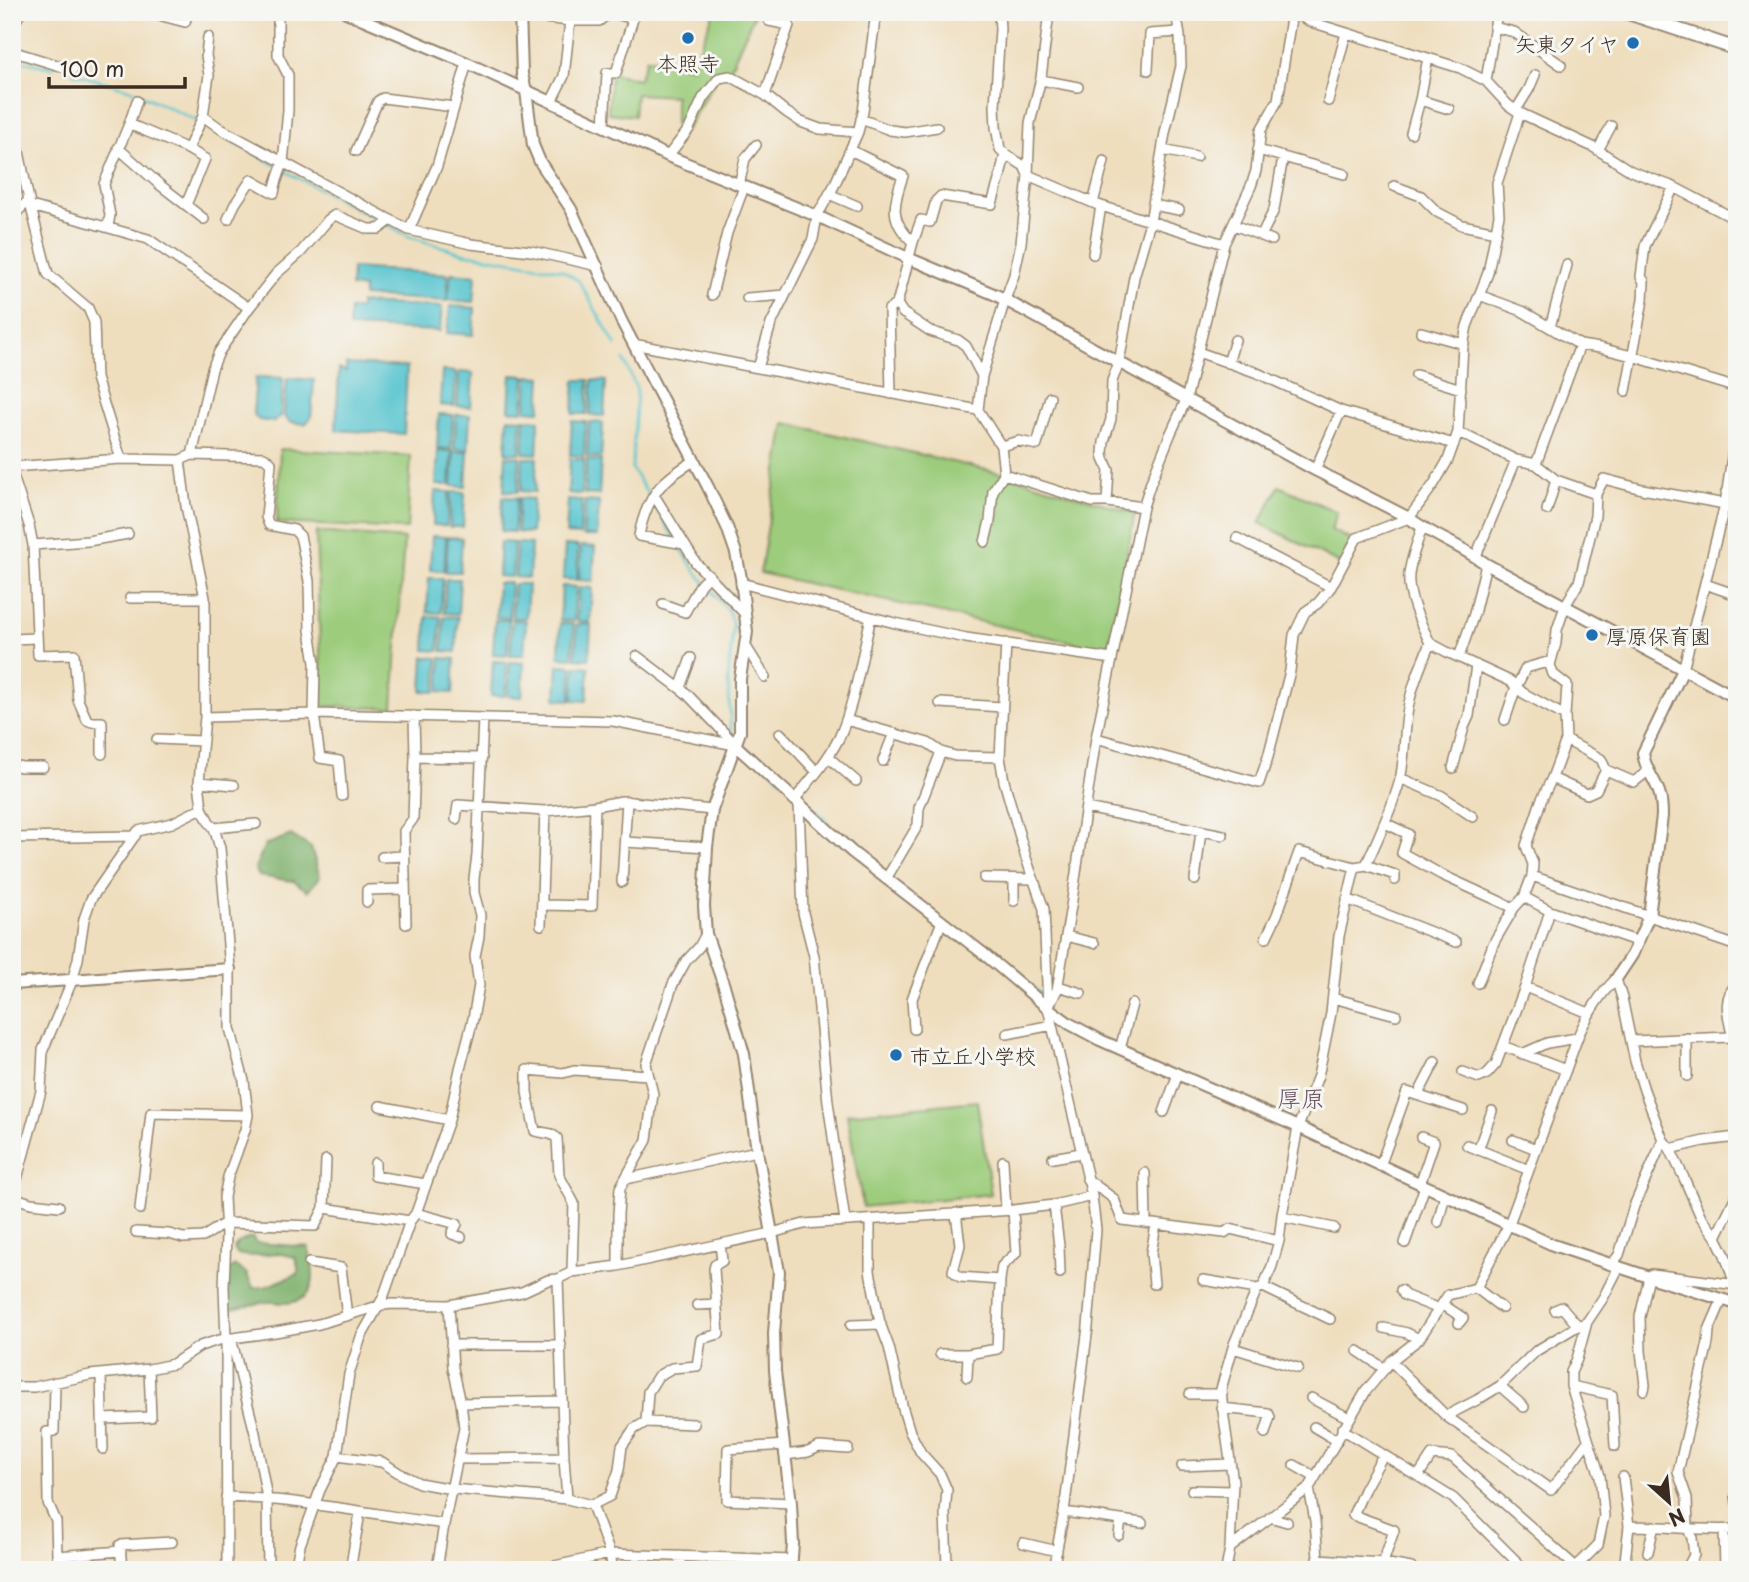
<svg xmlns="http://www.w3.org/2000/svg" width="1749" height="1582" viewBox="0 0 1749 1582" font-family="'Playpen Sans','Klee One',sans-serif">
	<rect width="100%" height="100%" fill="#f6f6f2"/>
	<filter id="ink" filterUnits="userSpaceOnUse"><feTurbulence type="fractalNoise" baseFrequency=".0143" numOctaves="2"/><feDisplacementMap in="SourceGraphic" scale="14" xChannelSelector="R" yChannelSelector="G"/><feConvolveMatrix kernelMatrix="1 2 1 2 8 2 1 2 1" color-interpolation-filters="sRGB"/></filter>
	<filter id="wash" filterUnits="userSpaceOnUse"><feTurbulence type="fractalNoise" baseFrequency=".00686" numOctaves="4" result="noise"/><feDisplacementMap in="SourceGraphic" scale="28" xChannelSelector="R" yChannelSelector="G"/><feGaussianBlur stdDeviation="1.57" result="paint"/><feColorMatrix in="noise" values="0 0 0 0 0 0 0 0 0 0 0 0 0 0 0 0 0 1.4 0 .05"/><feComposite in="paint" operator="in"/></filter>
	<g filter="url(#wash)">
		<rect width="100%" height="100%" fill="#efdebe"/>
		<path fill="#9ccc7b" stroke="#6c7b4c" stroke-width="2" d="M714 12H743L754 15 729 71 716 79 685 131 675 127V96L636 94 634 116 608 113 611 73 639 79 647 58 692 67Z
			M785 423 1004 474 1135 513 1108 650 760 573Z
			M280 449 411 456 407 529 277 523Z
			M1279 486 1337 512 1331 530 1352 540 1342 565 1260 523Z
			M316 532 404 539 393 708 322 706Z
			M977 1101 991 1194 863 1207 847 1114Z"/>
		<path fill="#7db06b" stroke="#5c6d44" stroke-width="2" d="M291 835 311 848 320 877 308 891 293 881 259 876 255 868 265 845Z
			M252 1237 256 1243 308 1247C315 1271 320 1301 285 1303 280 1303 274 1301 268 1302 255 1303 242 1308 229 1309L224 1302 226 1272 235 1266 246 1273 253 1288 265 1287 298 1274V1267L295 1257 277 1253 249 1256 237 1254 234 1249C237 1241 245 1240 252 1237Z"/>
		<path fill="#58c5cf" stroke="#4a7876" stroke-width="2" d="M352 268 448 274 447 301 363 296V288L351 287Z
			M451 273 476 275 474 302 448 300Z
			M360 303 442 307 440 331 349 327 350 309H360Z
			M450 306 475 308 473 335 447 333Z
			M346 364 407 367 404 434 336 430 339 369 346 371Z
			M442 371 456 372 454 406 440 405Z
			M459 372 473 373 471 407 457 406Z
			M511 375 525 376 523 411 509 410Z
			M528 376 542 377 540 411 526 410Z
			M256 377 283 378 281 416 274 422 259 420 253 414Z
			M287 378 314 380 311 418 305 424 290 422 284 416Z
			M575 380H589L587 414H573Z
			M592 380 606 381 604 416 590 415Z
			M439 414 453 415 451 449 437 448Z
			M456 415H470L468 450 454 449Z
			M508 418 522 419 520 453H506Z
			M525 419 539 420 537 454 523 453Z
			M572 421 586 422 584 456 570 455Z
			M589 422 603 423 601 457H587Z
			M438 451H452L450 485H436Z
			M454 452H468L466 487 452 486Z
			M506 456 520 457 518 492 504 491Z
			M523 458H537L535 492 521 491Z
			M570 459H584L582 494 568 493Z
			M587 460H601L599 495 585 494Z
			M435 491 449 492 447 526 433 525Z
			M451 492 465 493 463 527H450Z
			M503 497 517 498 514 532 501 531Z
			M519 498 533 499 531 533 517 532Z
			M568 500 582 501 580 535 566 534Z
			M585 501 599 502 597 536H583Z
			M432 536 446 537 444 571 430 570Z
			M448 537 462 538 460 572H446Z
			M500 542 514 543 512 577 498 576Z
			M517 543 531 544 529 578 515 577Z
			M565 545 578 546 577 580 563 579Z
			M581 546 595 547 593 581 579 580Z
			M429 578H443L441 613 427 612Z
			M446 579H460L458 614 444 613Z
			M498 583H511L509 618 496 617Z
			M514 584H528L526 618H512Z
			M562 586 576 587 574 621 560 620Z
			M579 587 592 588 590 622 577 621Z
			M427 616 441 617 439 651 425 650Z
			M444 617H458L456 652 442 651Z
			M495 620H509L507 655 493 654Z
			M512 620 526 621 524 655H510Z
			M560 623 574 624 572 658 559 657Z
			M577 624H591L589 659 575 658Z
			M424 657 438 658 436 692 422 691Z
			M441 658 455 659 453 693 439 692Z
			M493 661 507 662 505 696H491Z
			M510 662 524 663 522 697 508 696Z
			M558 665 572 666 571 700 556 699Z
			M575 666 589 667 587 701 573 700Z"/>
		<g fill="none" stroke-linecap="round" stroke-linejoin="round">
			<path stroke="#58c5cf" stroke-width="2.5" d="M12 55 26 62 53 68
				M73 73 129 89 197 121
				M203 124 296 177 410 237 463 253 562 270 579 281 616 346
				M624 360 637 390 632 469 650 498
				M653 503 675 539
				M679 545 694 569 729 612 733 627 728 680 731 728V733L734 737
				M746 748 797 792
				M802 797 827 822
				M1025 982 1045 997"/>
		</g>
	</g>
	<g filter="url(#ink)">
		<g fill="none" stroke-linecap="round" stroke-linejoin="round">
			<defs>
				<path id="minor" d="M147 12 185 22 188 12
					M999 12 1000 29 995 106 996 127 1000 149 1005 154 1024 166 1028 175 1098 205 1224 244
					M519 15 570 21H599L610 12
					M12 27 21 12
					M1494 27 1514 32 1561 65
					M12 49 18 53 73 70
					M1148 70 1150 34 1179 32
					M1041 80 1078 87
					M1486 81 1497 12
					M765 95 789 25 769 21
					M1420 100 1449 109
					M1328 101 1346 33
					M551 102 564 76 570 21
					M1516 110 1529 89 1535 75
					M203 116 221 129 409 230 471 244 531 251 598 266
					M12 118 29 200 48 274 88 308 94 322 96 378 121 459
					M861 119 890 130 905 132 937 127
					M129 124 137 101
					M604 127 607 73H616L633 19 610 12
					M1411 133 1420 100 1428 58
					M118 148 160 185 204 219
					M188 149 203 116 209 75 206 55 208 37
					M850 150 903 176C893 204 889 221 913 242L897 304 889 309 891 394
					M1163 150 1196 157
					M1258 150 1344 174
					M1598 150 1611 126
					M356 151 378 101 383 98 454 107
					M668 156 689 129 703 98 719 78 730 76 765 95 786 112 801 122 820 129 858 132
					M12 174 23 172
					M739 185 745 159 756 145
					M1394 186 1421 196 1437 212 1462 225 1496 232
					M829 194 857 206
					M1093 203 1104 161
					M1153 205 1179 210
					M31 206 148 239 249 308
					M12 217 29 200
					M228 219 235 204 251 180 274 193 276 183 283 163 288 110V75L278 55V12
					M1234 225 1272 240
					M108 227 110 215 104 184 129 124 188 149 205 159 186 205
					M409 230 437 166 467 63
					M1261 236 1274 210 1283 157
					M913 242 921 220 930 222 936 201 941 196 992 204 1000 177 1005 154
					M1093 254 1101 206
					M712 295 727 233 744 187
					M1479 295 1522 311 1580 345 1600 348 1632 356 1737 388
					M747 298 785 295
					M897 304 903 313 930 331 958 340 966 346 982 376
					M1550 327 1567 265
					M1421 332 1464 344
					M633 344 978 410 1001 446 1004 474 1092 502H1107L1143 507
					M1198 352 1255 372 1341 411
					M1228 363 1235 340
					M758 368 771 324 813 239 817 216 834 186 858 132 863 112 876 12
					M1416 375 1461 389
					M1626 391 1643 300 1644 281 1641 277 1645 246 1674 187
					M978 410 982 376 1005 300 1014 275 1021 243 1028 175 1030 123 1041 78 1049 12
					M1458 432 1516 460 1536 464 1556 480 1596 494
					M1001 446 1019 441 1037 445 1050 397
					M192 455 264 457 271 463 266 517 269 525 294 530 300 536 302 545 309 581 310 630 315 663 314 714 320 758 339 761 342 796
					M180 460 186 506 205 598V717L199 782 202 808 209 822 214 828 220 848 230 969V1028L244 1081 248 1115 245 1130 228 1177 224 1197 226 1236 224 1287 226 1339 227 1570
					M1536 464 1580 345
					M12 467 121 459 180 460 192 455 212 369 219 352 249 308 276 274 301 252 328 220 335 215 368 229H379L391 220
					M1315 470 1341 411 1454 444
					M12 473 29 525 33 545 38 655 74 654 78 700 87 720 92 722H102V754
					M1726 492 1737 494
					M654 495 696 563 745 614
					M1107 502 1109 470 1104 459 1103 453 1104 442 1111 419 1112 381 1119 363 1134 277 1150 222 1165 133 1181 66 1180 36 1176 12
					M1547 510 1556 480
					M1237 538 1331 587
					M985 542 990 521 993 491 1004 474
					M684 544 639 536C642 518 651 493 666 481 674 473 684 467 694 461
					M33 545 88 541 128 534
					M1476 556 1516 460
					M741 583 895 623 966 638 1112 659
					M1705 584 1737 595
					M130 598H205
					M663 604 685 612 700 585 709 575
					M12 639 37 638
					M1006 643 1000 757 1004 781 1026 858 1044 909 1048 1008 1092 1196 1096 1230 1088 1327 1064 1512 1053 1570
					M745 645 765 677
					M637 656 686 693 734 743
					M1459 657 1474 614 1486 564
					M1683 670 1725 504 1737 424
					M680 688 691 658
					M940 703 1002 707
					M1565 716 1567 685 1553 674 1550 665 1556 643 1557 630 1565 606 1579 582 1595 516 1596 494 1604 479 1642 489 1725 504
					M205 717 314 714 613 721 735 745
					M846 720 928 743 941 752 955 756 1000 757
					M1505 720 1516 687 1526 668 1551 661
					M780 733 817 772
					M1096 738 1259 783 1268 757 1290 671 1294 635 1305 612 1318 603 1331 587 1357 538 1409 518 1434 484 1448 460 1458 432 1463 346 1467 326 1488 273 1499 215 1497 183 1520 113
					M157 739 202 741
					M415 757 482 758
					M828 757 856 781
					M883 761 894 733
					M12 765 22 767H43
					M1453 768 1464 727 1469 716 1476 665
					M1606 770 1634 782 1648 771
					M1400 778 1442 796 1473 817
					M1552 778 1587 794 1596 790 1606 770 1601 759 1566 740
					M199 782 234 785
					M794 800C810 781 828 760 839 738 855 703 862 655 871 617
					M799 804 803 913 814 956 828 1102 845 1221
					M1086 808 1223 835
					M456 819 458 805 545 811 595 806 622 801 712 810
					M1385 823 1408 834 1402 853 1442 875 1514 908 1524 897 1532 876 1533 864 1526 846 1541 801 1552 778 1566 740 1565 716 1523 693 1510 681 1447 652 1430 643
					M214 828 256 824
					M12 838 135 836
					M625 842 707 847
					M382 857 405 856
					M1366 865 1395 875V880
					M1532 876 1737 946
					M984 878 1033 879
					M886 879 918 825 919 808 941 752
					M1195 880 1201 831
					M622 882 627 801
					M1347 899 1456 942
					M1014 901V879
					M367 902V890L405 889
					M543 905 592 906 595 806
					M1550 911 1639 942
					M406 924 404 831 413 819 415 757 414 716
					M541 925 545 811
					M1066 936 1094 943
					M1266 938 1277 915 1299 852 1355 867
					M1478 983 1494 942 1514 908
					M1058 986 1081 993
					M1525 987 1589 1013
					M1333 998 1396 1015
					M1048 1008 1057 990 1072 900 1096 738 1143 507 1151 482 1170 435 1186 400 1224 244 1251 186 1256 171 1261 130 1278 100 1292 12 1311 22 1460 68 1486 81 1508 105 1520 113 1593 147 1631 171 1674 187 1737 220
					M914 1029 912 999 942 921
					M1007 1034 1052 1025
					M1733 1039C1730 1022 1720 997 1737 985
					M1632 1041 1730 1037 1737 1040
					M1503 1046 1566 1070
					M1120 1049 1132 1004
					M1522 1054 1547 1043 1577 1038
					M1463 1072 1479 1078 1487 1074 1496 1064 1525 987 1550 911 1524 897
					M1687 1076V1038
					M1418 1095 1435 1062
					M380 1106 449 1120
					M1164 1112 1178 1074
					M1737 1112V1115
					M1513 1140 1536 1149
					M1467 1145 1529 1170
					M1670 1149 1704 1141 1737 1137
					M1478 1150 1492 1111
					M1053 1158 1081 1153
					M1003 1161 1006 1210
					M375 1163V1176L426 1184
					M1380 1166 1407 1092 1463 1110
					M1145 1173 1146 1223
					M626 1179 757 1151
					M1087 1179 1114 1199 1122 1220 1224 1233 1230 1229 1279 1241
					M1420 1184 1434 1142 1421 1137
					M12 1197 41 1091 43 1050 72 981 78 959 84 919 91 899 138 831 172 823 202 808
					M12 1197 31 1203 59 1206
					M1054 1205 1059 1246 1060 1273
					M324 1208 326 1160
					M140 1209 151 1113 248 1115
					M416 1213 457 1224 452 1234 461 1237
					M1282 1217 1334 1228
					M870 1220V1271L880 1323 889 1347 903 1409 910 1432 921 1453 940 1474 947 1490 945 1513 947 1566 945 1570
					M1438 1222 1445 1195
					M136 1232 169 1234 183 1238 203 1237 225 1223 315 1226 324 1208 410 1221
					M1716 1237 1737 1194
					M1405 1243 1425 1186
					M309 1263 341 1268 347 1316
					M1611 1265 1619 1255 1634 1206 1663 1140
					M618 1266V1214L620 1188 647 1140 653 1094 646 1064 673 984 686 961 699 947 706 934
					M572 1272 574 1203 559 1175 557 1138 551 1134 535 1131 527 1092V1070L563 1073 574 1070 648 1075
					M1652 1274 1737 1285
					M558 1279 564 1458 567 1499
					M1000 1280 1002 1266 1016 1253 1013 1210
					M1203 1280 1257 1289
					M1154 1284 1151 1253 1156 1225
					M1263 1287 1330 1319
					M1476 1288 1502 1308
					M1401 1290 1404 1295 1439 1309
					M1442 1304 1463 1318 1459 1323
					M697 1305 717 1304
					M1555 1310 1562 1307 1578 1326
					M851 1325 881 1324
					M1384 1328 1407 1333 1419 1339
					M231 1338 255 1433 267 1498 268 1570
					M451 1345H561
					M1233 1348 1298 1368
					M1358 1351 1385 1369
					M940 1354H968L997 1349 1000 1280 960 1277 953 1271 960 1245 956 1213
					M1391 1361 1446 1416 1551 1490 1588 1441
					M101 1375 103 1449
					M967 1377 968 1354
					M55 1382 54 1431 47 1432 48 1503 56 1521 57 1556 121 1551
					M1500 1386 1524 1407
					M1571 1386 1612 1395 1615 1446
					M12 1387H34L90 1375 149 1369 173 1364 200 1346 219 1340 275 1332 319 1324 378 1306 391 1304 449 1305 522 1292 548 1280 558 1279 572 1272 618 1266 772 1233 804 1224 1013 1210 1054 1205 1092 1196
					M1644 1390 1645 1385 1641 1351 1640 1317 1649 1277
					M1190 1394H1222
					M1311 1398 1349 1418
					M461 1403 562 1401
					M1222 1408 1268 1413 1270 1417 1265 1433
					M1446 1416 1477 1400 1500 1386 1536 1351 1574 1328 1587 1322
					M102 1419 151 1417 149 1369
					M646 1422 648 1392 658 1376 672 1368 697 1366 701 1339 719 1334 714 1269 715 1265 722 1261 720 1244
					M1314 1427 1336 1440
					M1342 1429 1453 1498 1523 1568 1528 1570
					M784 1445 728 1449 727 1500 791 1503
					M785 1455 808 1452 819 1447 848 1449
					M1383 1455 1364 1490 1353 1515 1394 1530 1383 1563
					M337 1456 382 1462 399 1473 419 1483 452 1489 567 1499 592 1505 610 1554 613 1570
					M458 1459 564 1458
					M1294 1465 1315 1477
					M1182 1466 1230 1464
					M1418 1476 1432 1455 1452 1457 1576 1567
					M1623 1477 1629 1526C1665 1526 1701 1531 1737 1529
					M1309 1488 1315 1521 1319 1570
					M1192 1490 1232 1491
					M1736 1496 1737 1503
					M226 1497C300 1499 372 1514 444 1524
					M592 1505 610 1496 619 1470 622 1446 634 1429 646 1422 694 1424
					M1064 1512 1142 1523
					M1270 1517 1287 1522
					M1724 1530 1725 1570
					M1119 1535 1121 1520
					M1023 1543 1057 1551
					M1230 1548 1309 1488 1366 1391 1391 1361 1419 1339 1448 1295 1476 1288 1509 1224 1579 1034C1589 1013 1599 995 1616 979L1622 998 1635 1061 1644 1090 1663 1140 1670 1149 1684 1178 1701 1217 1716 1237 1725 1255 1737 1290
					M1648 1552 1654 1526
					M1317 1559 1383 1563 1411 1568V1570
					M1625 1561 1629 1526
					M1055 1564 1085 1568
					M122 1570 120 1545 172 1542
					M295 1570 300 1545 320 1490 337 1456 349 1374 361 1337 383 1298 410 1221 416 1213 449 1120 460 1069 473 1019 479 985 475 956 479 936 480 915 474 893V879L477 855 483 718
					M350 1570 360 1513
					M437 1570 444 1524 464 1428 461 1403 453 1368 449 1305
					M536 1570 610 1554 792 1560
					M680 1570V1556
					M1226 1570 1230 1548 1233 1482 1223 1411 1221 1389 1234 1344 1257 1289 1263 1287 1272 1266 1279 1241 1282 1215 1298 1127 1318 1076 1323 1053 1331 1013 1339 936 1355 867 1366 865C1378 838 1392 809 1400 780 1405 758 1404 736 1407 715 1410 690 1421 666 1430 643 1421 624 1407 596 1409 575 1410 560 1418 542 1422 527
					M1573 1570 1598 1545 1604 1516 1600 1476 1571 1386V1372L1577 1359 1587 1322 1603 1298 1619 1267
					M1686 1570 1694 1555 1692 1538 1688 1529 1687 1498 1678 1472 1708 1343 1709 1330 1722 1300"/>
				<path id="tertiary" d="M346 12 467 63 668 156 817 216 908 258 996 295 1315 470 1409 518C1433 536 1462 546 1486 564L1737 698
					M520 12 522 74 526 91 533 145 540 162 571 209 621 320 708 487 727 527 736 553 741 578 747 632 740 679V732L712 810 707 847 704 906 706 934 725 989 744 1054 757 1151 779 1272 774 1333 775 1371 791 1503 793 1544 791 1570
					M735 745 852 852 984 954 1048 1008 1070 1024 1100 1040 1298 1127 1553 1245 1649 1277 1737 1304
					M1616 979 1632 955 1649 916 1662 816C1662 808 1662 800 1659 792 1654 777 1645 770 1643 753L1683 670
					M12 984 230 969"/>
				<path id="secondary" d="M1625 12 1737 49"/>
			</defs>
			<use href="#minor" stroke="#95846e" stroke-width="12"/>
			<use href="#tertiary" stroke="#95846e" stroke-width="14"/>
			<use href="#secondary" stroke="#95846e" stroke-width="16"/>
			<use href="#minor" stroke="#fff" stroke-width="9"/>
			<use href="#tertiary" stroke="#fff" stroke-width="10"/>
			<use href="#secondary" stroke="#fff" stroke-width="12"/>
		</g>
	</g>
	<g fill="#1f6fb2" stroke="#f6f6f2" stroke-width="2.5">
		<circle cx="688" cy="38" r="7"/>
		<circle cx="1633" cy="43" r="7"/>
		<circle cx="1592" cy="635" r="7"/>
		<circle cx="896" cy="1055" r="7"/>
	</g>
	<g text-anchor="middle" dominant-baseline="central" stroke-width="6" stroke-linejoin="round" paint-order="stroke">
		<g font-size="21" fill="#3b2a1e" stroke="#f6f6f2" text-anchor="start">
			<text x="1619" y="43" text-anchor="end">矢東タイヤ</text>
			<text x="688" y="62" text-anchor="middle">本照寺</text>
			<text x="1606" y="635">厚原保育園</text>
			<text x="910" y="1055">市立丘小学校</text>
		</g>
		<g font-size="24" fill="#6a5263" stroke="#f6f6f2">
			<text x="1301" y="1097">厚原</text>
		</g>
	</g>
	<rect width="1749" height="1582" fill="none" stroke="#f6f6f2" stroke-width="42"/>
	<g transform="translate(1669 1502) rotate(153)" stroke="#f6f6f2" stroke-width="5" paint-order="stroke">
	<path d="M0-5L12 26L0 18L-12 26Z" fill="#3b2a1e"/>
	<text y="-10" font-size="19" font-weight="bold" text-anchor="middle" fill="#3b2a1e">N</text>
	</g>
	<path d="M49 77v10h136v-10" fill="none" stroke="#3b2a1e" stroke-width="3.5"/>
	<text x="60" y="77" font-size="21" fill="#3b2a1e" stroke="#f6f6f2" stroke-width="5" paint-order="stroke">100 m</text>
</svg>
